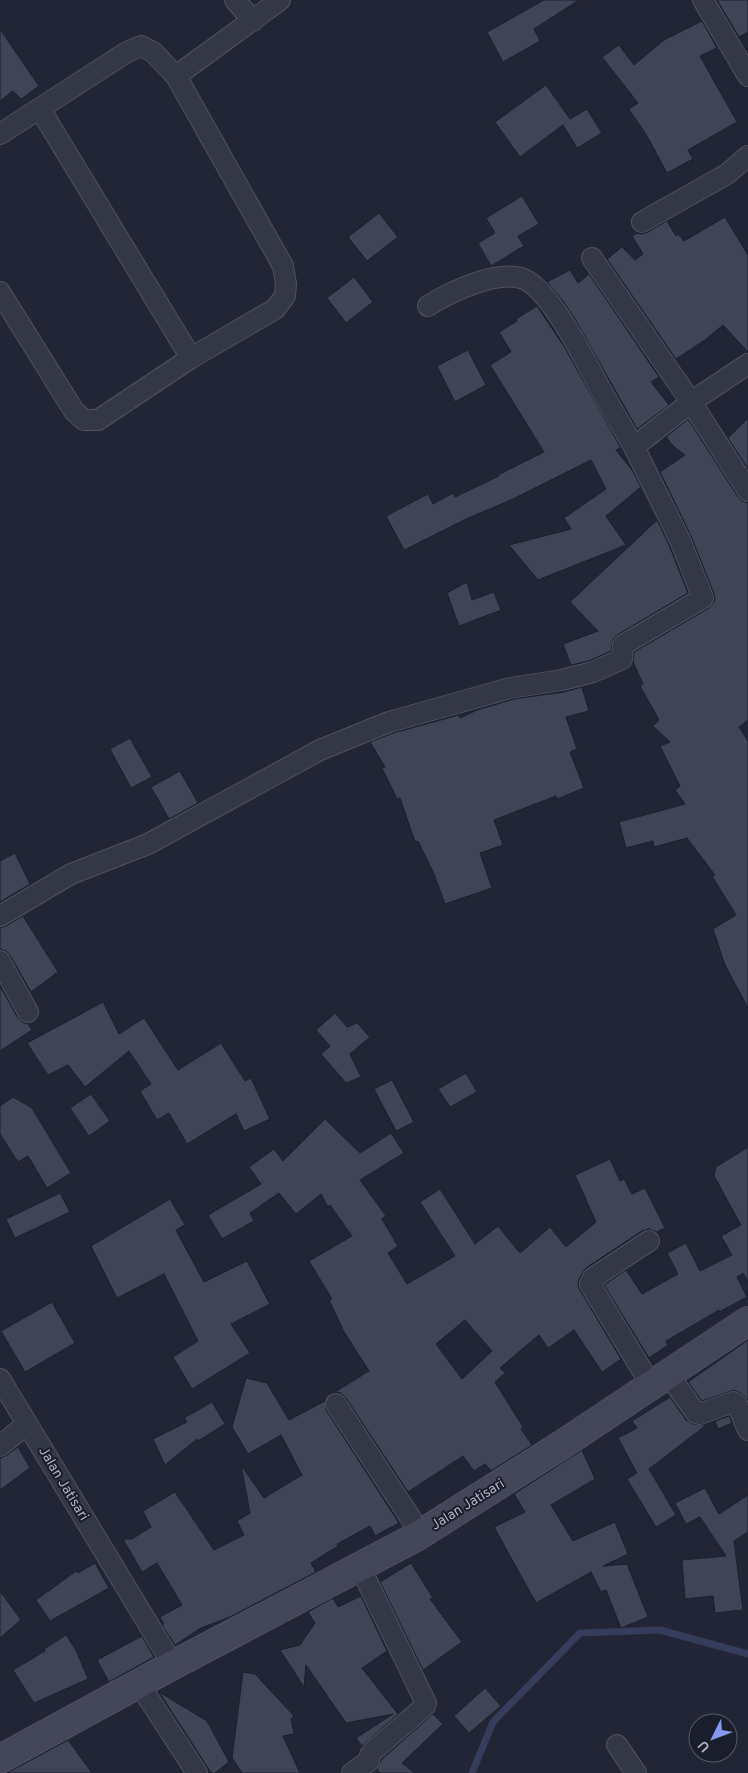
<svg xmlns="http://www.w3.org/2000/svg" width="748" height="1773" viewBox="0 0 748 1773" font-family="Overpass,sans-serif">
	<rect width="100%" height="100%" fill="#212535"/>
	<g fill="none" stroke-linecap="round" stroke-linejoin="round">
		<path stroke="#363c5b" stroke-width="7" d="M472 1773 493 1722 580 1633 660 1630 748 1654"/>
	</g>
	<path fill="#3f4456" stroke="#1c1f2c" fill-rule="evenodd" d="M544 0H579L534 29 540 41 503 62 487 32Z
		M717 0H748V32L739 37Z
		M702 21 717 48 700 56 737 122 688 150 693 159 667 173 647 136 629 109 638 103 602 57 619 45 634 65 664 40Z
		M0 29 39 86 21 99 13 91 0 101Z
		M546 85 570 119 587 109 602 133 577 148 563 125 520 157 495 122Z
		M522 196 539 224 518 236 524 246 491 266 478 243 495 233 486 218Z
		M379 213 398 237 367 261 348 237Z
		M725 217 748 255V352L723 325 705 340 676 359 607 259 622 247 635 260 643 254 632 236 637 233 642 234 648 232 667 221 676 236 678 234 684 241Z
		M570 270 578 283 589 274 659 377 651 382 669 405 637 429 575 319 563 301 547 282Z
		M354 277 373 302 346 323 327 298Z
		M537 306 565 348 621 448 616 450 632 470 641 487 606 516 626 545 538 580 509 545 571 529 564 518 606 489 591 460 511 500 464 520 404 550 386 516 428 494 433 504 453 493 455 497 499 476 498 475 544 452 490 365 511 352 499 332 517 321 516 319Z
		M468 350 486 385 455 402 437 366Z
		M748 418V469L728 438Z
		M688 419 738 497 742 501 748 503V720L739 727 748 741V1008L725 965 713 929 736 915 712 876 715 875 687 838 654 847 653 841 626 848 619 822 685 804 675 790 680 786 660 746 670 742 653 726 659 720 640 686 643 684 633 662 634 652 709 608 715 600 714 594 691 536 660 472 685 455 673 446 666 437Z
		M657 520 669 545 688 593 617 635 613 639 611 651 589 661 571 665 563 644 598 631 570 602Z
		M467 582 472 600 494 592 501 610 459 626 447 593Z
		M582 687 589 711 566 717 577 749 570 752 584 788 557 799 556 796 494 820 503 845 480 853 492 888 445 904 434 874 418 841 415 842 400 798 397 799 382 768 385 767 370 742 393 733 459 715 460 718 477 710 514 699 564 692Z
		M130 738 152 777 131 788 110 749Z
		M180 771 198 803 169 819 151 787Z
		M15 853 30 884 0 902V861Z
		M23 916 58 972 31 992 10 955 6 951 0 949V928L6 926Z
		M0 986 18 1018 22 1022 28 1024 32 1030 0 1051Z
		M103 1002 119 1034 144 1018 178 1070 221 1043 245 1081 251 1078 270 1119 244 1131 236 1114 187 1144 169 1113 157 1120 140 1091 151 1084 129 1051 85 1087 68 1065 48 1075 27 1043Z
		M335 1013 347 1027 357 1023 370 1037 350 1054 361 1077 346 1083 321 1054 330 1046 316 1030Z
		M466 1073 477 1092 450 1107 438 1089Z
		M392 1080 414 1122 396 1131 374 1089Z
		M91 1094 110 1121 89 1136 70 1108Z
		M13 1097 32 1108 71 1173 47 1188 28 1156 18 1162 0 1134V1106Z
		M325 1119 360 1153 391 1133 404 1153 360 1180 386 1216 382 1219 398 1246 388 1253 407 1284 455 1256 420 1202 440 1189 475 1244 498 1226 520 1253 550 1227 566 1247 596 1222 575 1175 610 1159 620 1181 624 1179 632 1194 645 1188 665 1228 656 1232 649 1229 642 1231 586 1268 579 1279 578 1285 580 1290 621 1359 602 1372 574 1330 548 1348 539 1335 500 1368 505 1373 495 1382 523 1427 521 1429 532 1445 491 1471 485 1464 474 1471 463 1456 408 1492 346 1398 341 1393 335 1392 369 1371 344 1332 329 1300 332 1299 309 1261 352 1236 330 1205 328 1207 321 1194 296 1214 279 1193 250 1213 254 1221 222 1239 208 1215 261 1184 249 1167 274 1149 283 1161ZM465 1320 492 1351 462 1379 436 1344Z
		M748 1147V1282L743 1273 737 1277 747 1297 719 1312V1310L666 1341 668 1345 649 1358 604 1285 626 1270 642 1294 678 1274 667 1253 686 1243 700 1271 732 1255 721 1236 741 1225 714 1176 716 1167Z
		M60 1193 70 1212 15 1238 6 1219Z
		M170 1199 185 1225 176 1230 204 1282 247 1261 270 1304 231 1324 250 1353 192 1389 173 1357 198 1341 164 1274 117 1298 91 1246Z
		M52 1302 75 1343 25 1372 1 1331Z
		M748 1340V1400L740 1393 734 1390 702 1401 688 1382Z
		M246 1378 267 1383 289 1420 325 1401 326 1410 399 1523 375 1536 370 1526 337 1544 338 1546 311 1563 316 1572 230 1617 201 1628 175 1645 162 1625 164 1624 160 1617 182 1605 157 1563 142 1572 123 1539H132L151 1527 143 1511 175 1492 214 1550 244 1535 237 1521 250 1513 241 1465 264 1498 302 1475 281 1435 248 1454 232 1427Z
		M670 1397 686 1420 693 1424 704 1425 709 1423 649 1469 676 1515 656 1527 627 1479 637 1473 618 1438 637 1428 632 1421Z
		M212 1402 225 1424 198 1441 197 1439 165 1465 153 1439 187 1422 184 1418Z
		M729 1416 732 1423 718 1429 715 1421Z
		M18 1447 30 1468 0 1490V1458L7 1455Z
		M582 1450 595 1479 551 1505 573 1541 615 1522 628 1554 603 1566 627 1564 648 1617 621 1628 606 1590 601 1592 591 1572 536 1603 494 1527 525 1512 514 1494Z
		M705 1488 719 1514 748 1495V1532L734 1541 743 1610 715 1613 713 1596 685 1599 682 1560 726 1556 700 1517 686 1524 675 1503Z
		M95 1563 109 1588 50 1621 36 1600 76 1571 78 1573Z
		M411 1563 433 1598 430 1599 462 1642 423 1670 380 1582Z
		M0 1591 21 1620 0 1638Z
		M361 1596 387 1651 362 1668 398 1714 362 1746 356 1738 393 1714 346 1723 306 1665 304 1687 280 1650 300 1645 315 1623 308 1612 333 1598 338 1607Z
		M66 1635 76 1650 88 1679 34 1703 13 1670 45 1651 44 1649Z
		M142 1636 154 1657 109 1682 97 1660Z
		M243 1672 255 1674 294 1716 291 1719 294 1734 283 1736 300 1773H242L232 1758Z
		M485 1688 501 1706 469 1733 454 1716Z
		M159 1692 207 1721 229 1762 215 1773H212L208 1768Z
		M433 1714 443 1724 402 1763 415 1773H380L377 1769 382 1759Z
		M68 1740 92 1773H7Z"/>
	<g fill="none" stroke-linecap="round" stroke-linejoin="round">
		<defs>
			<path id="street" d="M235 0 253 21
				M703 0 748 76
				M176 76 280 0
				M40 109 191 358
				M0 134 127 52 141 46 153 52 176 76 283 266 286 284 285 296 275 309 191 358 98 420H84L74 411 0 292
				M642 222 727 174 748 156
				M592 258 691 402 748 491
				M428 306C450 292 494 271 521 278 549 286 584 359 598 384 609 405 622 426 634 447
				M0 916 71 874 148 844 320 750 389 722 510 688 562 680 593 672 622 659 623 645 703 598 680 540 634 447 691 402 748 364
				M0 961 28 1012
				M649 1241 593 1278 590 1284 651 1385
				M668 1374 696 1413 700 1414 733 1402 738 1406 748 1430
				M0 1379 173 1665
				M336 1404 421 1534
				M0 1446 27 1424
				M139 1684 197 1773
				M617 1745 636 1773
				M352 1773 369 1761 370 1755 373 1751 425 1706 426 1703 360 1567"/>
			<path id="secondary" d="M0 1759 173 1665 416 1537 560 1446 748 1321"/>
		</defs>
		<use href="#street" stroke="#4f5260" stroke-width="22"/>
		<use href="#secondary" stroke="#4f5260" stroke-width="30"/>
		<use href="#street" stroke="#343746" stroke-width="20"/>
		<use href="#secondary" stroke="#434658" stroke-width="28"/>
	</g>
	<g text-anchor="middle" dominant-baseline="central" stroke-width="4" stroke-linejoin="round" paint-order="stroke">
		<g font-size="14" fill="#aeb1c2" stroke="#1a1d2a">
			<text transform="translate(63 1484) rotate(59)">Jalan Jatisari</text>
			<text transform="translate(468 1505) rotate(-32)">Jalan Jatisari</text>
		</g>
	</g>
	<g transform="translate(713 1738) rotate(228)"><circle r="24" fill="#1a1d2a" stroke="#555867"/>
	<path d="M0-4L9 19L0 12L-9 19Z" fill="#8796ef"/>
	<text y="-8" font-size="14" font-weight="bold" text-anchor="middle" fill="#aeb1c2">U</text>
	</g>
</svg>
